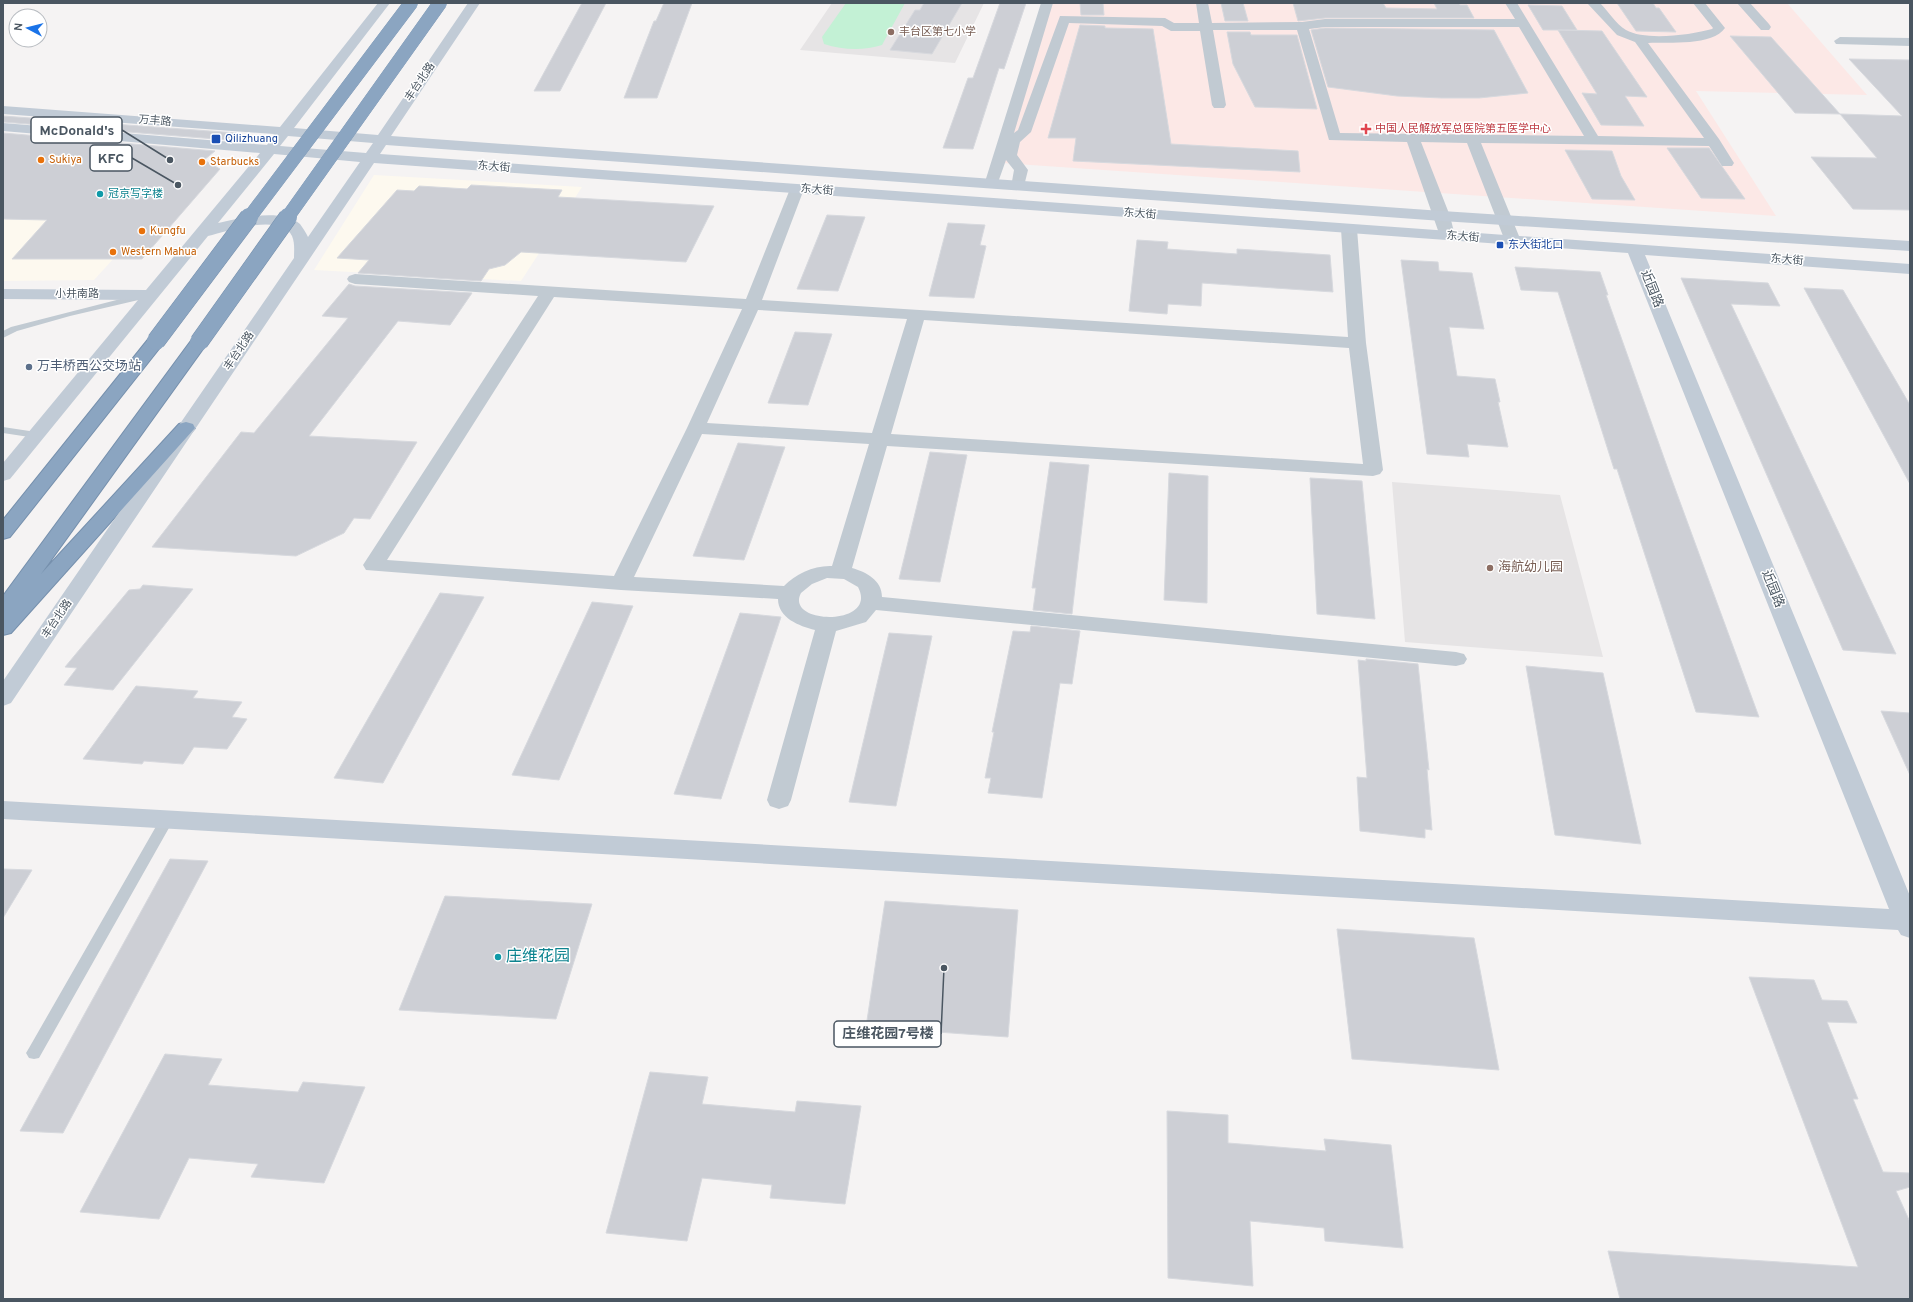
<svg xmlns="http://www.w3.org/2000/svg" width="1913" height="1302" viewBox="0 0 1913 1302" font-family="Overpass,'Noto Sans SC',sans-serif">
	<rect width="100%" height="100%" fill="#f5f3f3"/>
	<path fill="#fdf9ef" d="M3 141 199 165 94 280 3 281Z
		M374 175 582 187 521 281 314 270Z"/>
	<path fill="#e6e4e5" d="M832 3H984L955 63 800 50Z
		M1392 482 1560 495 1603 657 1405 642Z"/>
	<path fill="#fce8e6" d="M1052 3H1787L1867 95 1696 91 1776 216 1002 163Z"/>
	<path fill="#c3f1d5" d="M846 3H905L882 45C863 51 843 50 824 44L822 37Z"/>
	<path fill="#cdcfd5" stroke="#d7d9de" d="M582 3H606L560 91H534Z
		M664 3H692L657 98H624L654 21H656Z
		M924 3H962L932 54 890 50 915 10H920Z
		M1000 3H1026L1004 69 999 68 973 149 943 148 968 78H973Z
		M1080 3H1103L1104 15H1081Z
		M1221 3H1243L1248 21H1225Z
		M1293 3H1383L1386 8 1437 9 1434 3H1459L1460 5H1467L1474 18H1325L1298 21Z
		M1617 3H1653L1656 8H1659L1676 32 1636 31Z
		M1528 5 1562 6 1577 30H1543Z
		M1080 25 1105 26V28L1153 29 1171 144 1298 151 1300 172 1073 161 1076 138H1048Z
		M1325 28 1494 30 1528 93 1479 98H1442L1397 96 1328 87 1311 30Z
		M1558 30 1602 31 1647 97 1625 96 1644 126 1601 125 1582 93 1597 94Z
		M1227 32H1250L1251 35H1297L1317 109 1255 107 1233 64Z
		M1730 36 1771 37 1840 114 1795 113Z
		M1849 59 1910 60V210L1853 209 1811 157 1877 158 1840 114 1902 116Z
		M3 116 237 133 228 140 3 122Z
		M3 133 215 151 204 160 220 169 142 259H12L47 220 3 219Z
		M1667 148H1709L1745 199 1701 198Z
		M1565 150 1612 151 1621 176 1635 200 1592 199Z
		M471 185 562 190 558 197 714 206 686 262 521 252 505 265 489 269 481 281 358 273 369 260 337 258 397 190 414 191 419 186 467 189Z
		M827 215 865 217 838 291 797 289Z
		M948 223 985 225 980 245 986 246 974 298 929 296Z
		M1137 240 1168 242 1167 249 1237 254V249L1330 255 1333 292 1202 283 1201 306 1168 304 1167 314 1129 311Z
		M1401 260 1438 262 1439 271 1472 273 1484 329 1449 327 1457 376 1495 379 1500 402H1498L1508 447 1467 444 1469 457 1427 454Z
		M1515 267 1600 272 1608 295H1606L1669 472 1759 717 1696 712 1617 469H1614L1558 292 1521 290Z
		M1681 278 1768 283 1780 306 1731 304 1896 654 1843 650Z
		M349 284 355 286 472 293 450 325 398 321 309 436 417 442 370 519 354 518 344 533 296 556 152 547 241 432 254 433 348 318 322 316Z
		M1804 288 1843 290 1910 405V484Z
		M795 332 832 334 808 405 768 403Z
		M738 443 785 447 744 560 693 556Z
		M930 452 967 455 940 582 899 579Z
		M1050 462 1089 465 1072 614 1033 610 1036 588H1032Z
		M1169 473 1208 476 1207 603 1164 600Z
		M1310 478 1362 481 1375 619 1317 614Z
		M143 585 193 589 113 690 64 685 77 668 65 667 129 590 140 589Z
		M440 593 484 597 383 783 334 778Z
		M592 602 633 606 559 780 512 775Z
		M740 613 781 617 721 799 674 794Z
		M1031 626 1080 631 1072 684 1060 683 1042 798 988 793 991 778H985L994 732H992L1013 631 1030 632Z
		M889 633 932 636 896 806 849 802Z
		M1366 659 1418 664 1429 770 1427 769 1432 830 1425 829V838L1360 831 1357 777 1367 778 1358 660 1366 661Z
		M1526 666 1603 673 1641 844 1555 835Z
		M136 686 198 691 193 698 242 702 232 717 247 719 227 749 194 747 183 764 144 761 142 764 83 759Z
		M1881 711 1910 713V775Z
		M170 859 208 861 63 1133 20 1131Z
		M3 869 32 870 3 918Z
		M445 896 592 904 556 1019 399 1010Z
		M885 901 1018 910 1008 1037 866 1027Z
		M1337 929 1474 938 1499 1070 1352 1059Z
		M1749 977 1814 980 1822 1000 1847 1001 1857 1023 1827 1022 1858 1099H1853L1883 1172 1910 1173V1187L1896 1191 1910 1222V1299H1620L1608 1251 1858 1267Z
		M165 1054 222 1059 208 1085 298 1092 303 1082 365 1087 324 1183 251 1177 258 1164 189 1158 159 1219 80 1212Z
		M650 1072 708 1077 702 1104 795 1112 797 1101 861 1106 845 1204 770 1198 772 1185 702 1178 687 1241 606 1233Z
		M1167 1111 1228 1115V1143L1326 1151 1324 1139 1391 1145 1403 1248 1325 1241 1324 1228 1250 1221 1253 1286 1168 1278Z"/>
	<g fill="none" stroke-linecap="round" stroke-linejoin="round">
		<defs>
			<path id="highway" d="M156 336 162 337 165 341 162 345 10 537 3 539V520L150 337Z
				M199 337 205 338 208 342 41 574 179 424 186 422 193 424 195 428 11 633 3 635V596L193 338Z"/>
		</defs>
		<use href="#highway" stroke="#7690ad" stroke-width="2"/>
		<path fill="#c1cad2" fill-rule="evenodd" d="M144 293 147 294V298L70 316 17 331 3 338V331L11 327Z
			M3 427 36 432 41 435 36 438 3 433Z
			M167 814 172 816 174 819 39 1058 34 1059 29 1058 26 1053 29 1048 162 816Z"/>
		<path fill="#c1cad2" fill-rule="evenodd" d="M1041 3H1053L1014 133 1018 130 1060 16 1165 18 1174 23H1199L1196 3H1208L1212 23 1302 22 1325 19H1515L1505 3H1517L1598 136 1704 138 1635 42 1617 35 1587 3H1600C1608 11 1616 24 1626 30 1645 41 1691 35 1712 29L1713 28 1693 3H1705L1725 28C1713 46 1669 42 1648 43L1719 139 1734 163 1732 166H1722L1709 146 1481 143 1521 241 1519 244H1507L1505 241 1467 143 1421 142 1450 216 1455 236 1453 239H1441L1407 142 1329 140 1297 30H1213L1226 105 1224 108H1214L1212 105 1200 31H1171L1162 26 1069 23 1031 132 1020 142 1017 155 1028 170 1023 190H1013L1011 187 1014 170 1006 160 996 188H986L984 185ZM1325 27H1519L1584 136 1340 133 1309 29Z
			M1737 3H1750L1769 24 1771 27 1769 30H1761Z
			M1840 37 1910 38V46L1836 44 1834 41Z
			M797 185 802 186 804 189 762 300 1348 337 1341 229 1344 226H1354L1357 229 1366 343 1383 470 1380 474 1373 476 887 446 852 568C866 572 882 580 882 597L1456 652 1464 654 1467 659 1464 664 1456 666 876 610 866 622 836 631 791 800 788 806 779 809 770 806 767 800 815 630C799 626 778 618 778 599L621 590 366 570 363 565 538 296 355 284 349 282 347 279 349 276 355 274 746 299 790 189 792 186ZM554 297 742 309 687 428 614 576 387 560ZM758 310 907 319 872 433 707 423ZM924 320 1349 348 1363 464 891 434ZM702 434 869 444 832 566C815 565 795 574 784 586L634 577ZM827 578 844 579 858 587C879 627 784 625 801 593L812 584Z"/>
		<path fill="#c1cbd6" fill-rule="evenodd" d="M378 3H390L294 128 378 135 468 3H480L391 136 1442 211 1910 241V251L1442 221 386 145 380 154 1910 264V274L1645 255 1910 896V938L1901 935 1898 930 3 819V801L1889 909 1628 253 374 163 11 703 3 706V681L294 258C294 251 295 243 292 236 281 213 227 231 208 236L10 479 3 481V463L138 300 3 299V289L146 290 260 153 3 131V123L267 145 274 134 3 114V106L280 127ZM288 136 373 143 366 153 280 146ZM274 154 360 162 308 237C306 233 303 228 300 224 282 208 239 218 218 223Z"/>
		<use href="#highway" fill="#8ba5c1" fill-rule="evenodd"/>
		<defs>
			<path id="highway-bridge-far1" d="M249 218 411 3
				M287 218 440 3"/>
			<path id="highway-bridge" d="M156 341 249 217
				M199 342 288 217"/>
		</defs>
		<use href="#highway-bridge-far1" stroke="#7690ad" stroke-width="14" stroke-linecap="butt"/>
		<use href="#highway-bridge" stroke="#7690ad" stroke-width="19" stroke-linecap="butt"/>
		<use href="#highway-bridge-far1" stroke="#8ba5c1" stroke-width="14"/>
		<use href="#highway-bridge" stroke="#8ba5c1" stroke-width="18"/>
	</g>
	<g fill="#8d6e63" stroke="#fff" stroke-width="1.5">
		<circle cx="891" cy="32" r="4"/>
		<circle cx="1490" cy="568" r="4"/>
	</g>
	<path fill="#e0444e" stroke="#fff" stroke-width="1.5" d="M1364 123h4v4h4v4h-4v4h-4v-4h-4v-4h4z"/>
	<g fill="#1a4fb4" stroke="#fff" stroke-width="1.5">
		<rect x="211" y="134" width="10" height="10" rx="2"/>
		<rect x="1496" y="241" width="8" height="8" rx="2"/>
	</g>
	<g fill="#e8710a" stroke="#fff" stroke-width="1.5">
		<circle cx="41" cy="160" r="4"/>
		<circle cx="202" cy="162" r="4"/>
		<circle cx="142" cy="231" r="4"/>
		<circle cx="113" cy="252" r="4"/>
	</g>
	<g fill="#0f9aa8" stroke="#fff" stroke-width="1.5">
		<circle cx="100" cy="194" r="4"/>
		<circle cx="498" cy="957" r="4"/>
	</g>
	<circle fill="#5c6f8a" stroke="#fff" stroke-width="1.5" cx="29" cy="367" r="4"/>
	<g text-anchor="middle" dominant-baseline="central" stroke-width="3" stroke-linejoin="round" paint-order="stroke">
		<g font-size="11" fill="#785e54" stroke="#fff" text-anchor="start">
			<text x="899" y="32">丰台区第七小学</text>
		</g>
		<g font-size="11" fill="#4a5661" stroke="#fff">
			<text transform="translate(420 82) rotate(-56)">丰台北路</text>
			<text transform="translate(155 121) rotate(4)">万丰路</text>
			<text transform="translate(494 167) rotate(4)">东大街</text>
			<text transform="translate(817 190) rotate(4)">东大街</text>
			<text transform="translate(1140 214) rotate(4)">东大街</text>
			<text transform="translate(1463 237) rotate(4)">东大街</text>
			<text transform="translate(1787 260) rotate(4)">东大街</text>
			<text x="77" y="294">小井南路</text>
			<text transform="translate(239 351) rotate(-56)">丰台北路</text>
			<text transform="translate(57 619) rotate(-56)">丰台北路</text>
		</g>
		<g font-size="11" fill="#be3a42" stroke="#fff" text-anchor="start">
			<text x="1375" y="129">中国人民解放军总医院第五医学中心</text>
		</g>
		<g font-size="11" fill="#164399" stroke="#fff" text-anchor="start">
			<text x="225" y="139">Qilizhuang</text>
			<text x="1508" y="245">东大街北口</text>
		</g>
		<g font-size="11" fill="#c56008" stroke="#fff" text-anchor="start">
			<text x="49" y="160">Sukiya</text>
			<text x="210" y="162">Starbucks</text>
			<text x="150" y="231">Kungfu</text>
			<text x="121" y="252">Western Mahua</text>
		</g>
		<g font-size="11" fill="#0d838f" stroke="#fff" text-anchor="start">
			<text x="108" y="194">冠京写字楼</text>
		</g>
		<g font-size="13" fill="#4a5661" stroke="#fff">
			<text transform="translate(1651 289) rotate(68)">近园路</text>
			<text transform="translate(1772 589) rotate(68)">近园路</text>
		</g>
		<g font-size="13" fill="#4e5e75" stroke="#fff" text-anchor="start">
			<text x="37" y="367">万丰桥西公交场站</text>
		</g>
		<g font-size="13" fill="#785e54" stroke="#fff" text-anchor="start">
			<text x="1498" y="568">海航幼儿园</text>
		</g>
		<g font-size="16" fill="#0d838f" stroke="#fff" text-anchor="start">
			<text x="506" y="957">庄维花园</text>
		</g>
	</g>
	<path fill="none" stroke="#4a5661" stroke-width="1.5" d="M170 160L122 130M178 185L132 158M944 968L941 1034"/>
	<g fill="#4a5661" stroke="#fff" stroke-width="1.5">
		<circle cx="170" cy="160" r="4"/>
		<circle cx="178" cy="185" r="4"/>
		<circle cx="944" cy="968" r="4"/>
	</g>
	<g fill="#fff" stroke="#4a5661" stroke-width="1.5">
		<rect x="31" y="117" width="91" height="26" rx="4"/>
		<rect x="90" y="145" width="42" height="26" rx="4"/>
		<rect x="834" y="1021" width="107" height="26" rx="4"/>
	</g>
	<g font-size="14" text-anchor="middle" font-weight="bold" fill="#4a5661">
		<text x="77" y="135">McDonald's</text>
		<text x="111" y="163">KFC</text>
		<text x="888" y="1038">庄维花园7号楼</text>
	</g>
	<rect width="1913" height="1302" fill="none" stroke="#4a5661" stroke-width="8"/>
	<g transform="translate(28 28) rotate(277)"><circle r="19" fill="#ffffff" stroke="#b7bbc0"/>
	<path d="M0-3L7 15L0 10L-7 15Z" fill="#1a73e8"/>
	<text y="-6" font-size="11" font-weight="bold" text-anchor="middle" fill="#4a5661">N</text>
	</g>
</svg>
